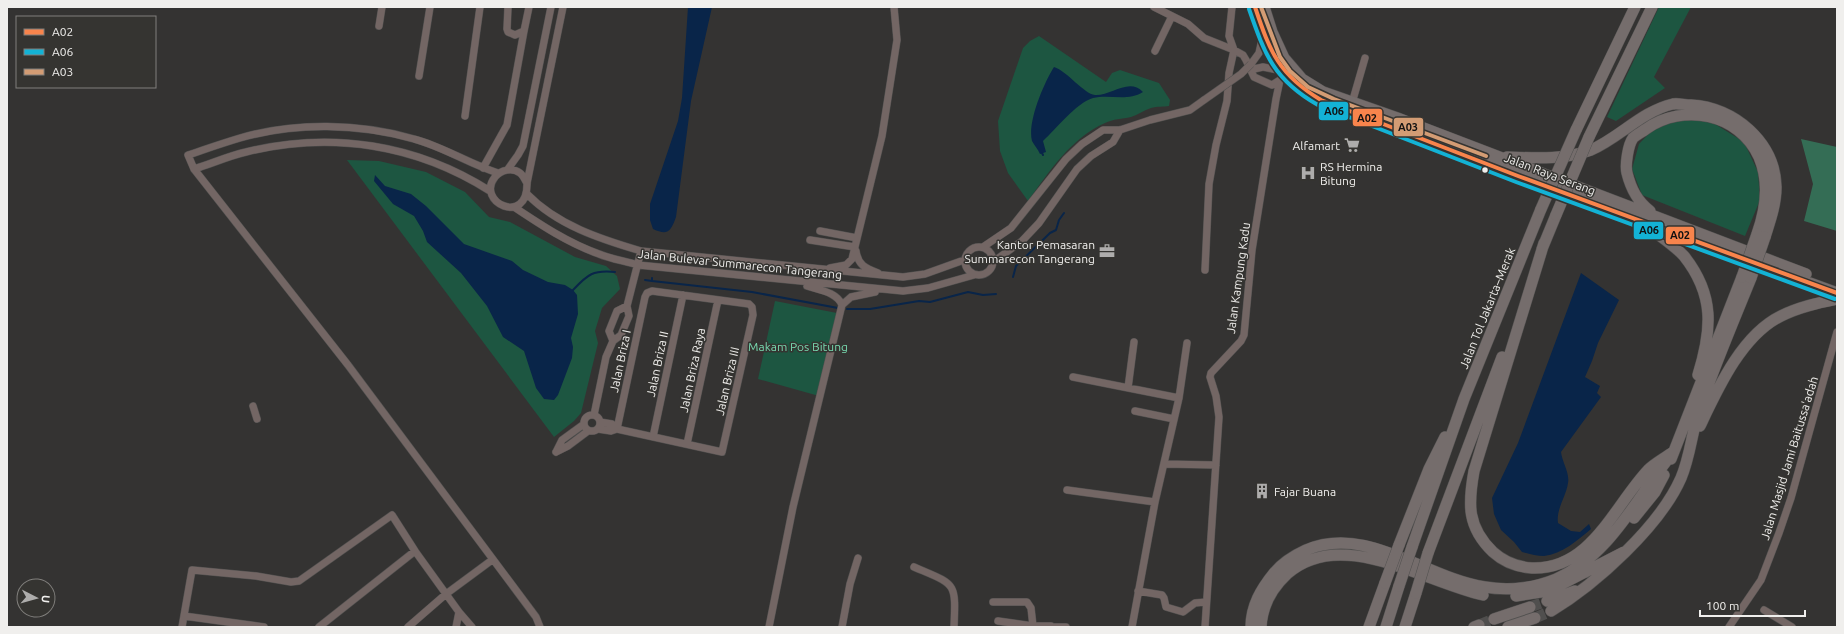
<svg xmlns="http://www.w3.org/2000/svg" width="1844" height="634" viewBox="0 0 1844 634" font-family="Ubuntu,sans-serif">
	<rect width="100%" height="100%" fill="#343332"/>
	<path fill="#1d5641" d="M1659 7H1691L1654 77 1665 88 1616 121 1607 117Z
		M1039 36 1106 82 1112 73 1120 70 1159 83 1170 100 1169 106C1164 107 1157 106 1151 108 1144 110 1138 115 1131 117 1122 119 1113 119 1105 123 1071 138 1049 172 1028 201L1008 173 1000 151 998 121 1023 48 1030 41Z
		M1689 117 1715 124 1744 142 1758 172 1760 200 1745 236 1642 195 1632 169 1639 144 1661 121Z
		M347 160 379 161 426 172 465 192 489 217 510 222 575 257 606 266 617 276 620 289 602 308 595 331 598 343 581 413 574 421 554 437Z
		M775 301 837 313 819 396 758 379Z"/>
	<path fill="#346d55" d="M1801 139 1837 147V231L1804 221 1813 184Z"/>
	<path fill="#092549" d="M688 7H712L691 101 676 217C671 231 668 236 653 229L650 220V204L678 121 682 98Z
		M1054 67C1067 71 1084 94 1095 95 1111 96 1129 77 1143 92 1127 102 1110 94 1093 98 1076 103 1056 129 1043 141L1046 152 1040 154C1038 149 1034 145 1032 141 1027 122 1044 83 1054 67Z
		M375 175 385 186 411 194 426 206 464 244 512 261 523 270 548 282 565 285 573 290 577 295 578 314 571 338 573 347 572 358 558 395 554 400 544 399 536 388 524 351 503 337 487 306 461 273 427 242 423 231 414 216 393 204 374 181Z
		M1581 273 1619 300 1598 343 1592 361 1585 377 1600 386 1597 393 1601 397 1561 452C1562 462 1570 473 1568 483 1566 497 1556 509 1558 523L1571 531 1580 532 1589 524 1591 529C1578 540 1562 554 1544 556 1537 556 1529 554 1522 552L1514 542 1501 530 1494 514 1492 498 1518 443Z"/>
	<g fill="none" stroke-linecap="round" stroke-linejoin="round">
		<path stroke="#092549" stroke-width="2" d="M1042 153 1043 155
			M1013 277 1016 266 1050 233 1056 230 1059 220 1064 213
			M645 280 652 281V278
			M652 281 752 292 838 308
			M573 290C588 274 593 270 615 272
			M847 309H870L919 301 930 302 968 292 983 295 996 294"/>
		<path stroke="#504f4e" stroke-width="11" stroke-dasharray="11 5.5" stroke-linecap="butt" d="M1530 607 1547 601
			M1535 618 1551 611
			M1479 625 1494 619"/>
		<defs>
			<path id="minor" d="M508 7 507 29 508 32 515 35 524 31 529 7
				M1154 7 1188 24 1204 38 1234 50 1243 55 1246 60 1254 77 1272 85 1280 80
				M379 26 382 7
				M1155 51 1172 16
				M1251 64 1259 53 1263 35
				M1254 69 1263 67 1283 71
				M419 76 430 7
				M1352 103 1365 58
				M465 116 480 7
				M483 168 507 125 524 31
				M194 169C211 164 228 156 246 152 331 131 416 144 490 191
				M508 169 518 155 523 146 551 7
				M498 173C469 164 444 147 414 139 359 123 295 122 240 138 223 143 206 149 188 155L194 169 348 365 536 617 540 627
				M527 183C525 180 523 175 520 173 512 167 501 170 495 177 475 202 528 227 527 183L563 7
				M527 194C557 225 600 239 641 251L903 277 925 274 964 260
				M514 207C541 225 568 243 599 254 611 259 625 261 638 265L903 291 928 288 974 275
				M820 231 857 238
				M810 240 855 247
				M965 261a14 14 0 1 1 28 0a14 14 0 1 1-28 0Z
				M983 247 1011 228 1066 159 1082 144 1103 130H1120L1150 120 1190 110 1204 100
				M856 251C858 265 865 268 878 273
				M993 262 1022 241 1039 223 1077 169 1091 156 1113 142 1120 130
				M830 268 846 265 852 259 882 136 897 40 894 7
				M1205 270 1209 184 1216 145 1227 101 1229 73 1234 50 1229 36 1232 7
				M807 286C819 290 837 292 842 305
				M613 341 609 331 617 311 627 306
				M1073 377 1179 398
				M1128 388 1134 342
				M253 406 257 419
				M1135 411 1174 419
				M584 423a8 8 0 1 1 16 0a8 8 0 1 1-16 0Z
				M594 415 606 357 613 341 621 335 629 316 627 306 641 251
				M600 422 612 424 617 429
				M598 429 611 431 617 429 722 452 753 315 752 307 749 304 652 291 647 293 645 297 617 429
				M653 437 683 295
				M687 444 718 300
				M556 452 562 440 584 424
				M556 452 568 446 588 431
				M1164 464 1216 465
				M1067 490 1155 502
				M914 567C956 585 956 581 954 627
				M1138 591 1162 595 1164 598 1166 607 1183 612 1195 603 1206 602
				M993 602H1027L1031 608 1033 626H1051
				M1764 610 1792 627
				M459 612 472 627
				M184 616 264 627
				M998 621 1033 626
				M182 627 192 570 256 576 291 582 299 581 392 515 415 551
				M319 627 415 551 446 594 492 560
				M408 627 446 594 459 612 456 627
				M769 627 793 507 842 305 851 297 875 292
				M842 627 850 584 858 558
				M1051 627H1066
				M1132 627 1155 502 1179 398 1187 343
				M1205 627 1219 417 1216 396 1210 377 1211 373 1241 341 1244 335 1252 250 1276 99 1280 80 1289 73
				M1729 627 1761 580 1779 533 1791 498 1837 332"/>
			<path id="highway" d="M1255 7C1270 51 1277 77 1321 100L1518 176 1837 293
				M1264 7 1272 32 1284 58 1302 79 1323 92 1400 119 1806 274
				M1576 130 1635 7
				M1589 137 1652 7
				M1507 157C1534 158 1565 160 1591 150 1619 138 1642 111 1673 104 1678 103 1685 105 1691 105 1734 107 1775 142 1776 187 1776 205 1770 221 1765 237
				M1650 211C1637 201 1631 189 1627 173 1625 165 1628 145 1633 138 1636 135 1642 132 1646 129 1683 103 1739 113 1759 157 1770 183 1766 209 1757 234
				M1651 229C1661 237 1675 246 1684 256 1715 295 1712 330 1698 375
				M1544 243 1474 471C1468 504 1467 527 1493 552 1504 562 1517 567 1532 568 1591 570 1614 506 1648 470 1655 463 1665 458 1673 452
				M1542 249 1556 215
				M1700 426C1718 388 1742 335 1781 316 1799 307 1818 303 1837 299
				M1671 459 1742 277
				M1634 518 1655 492 1664 475
				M1399 545 1429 469 1445 437
				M1412 547 1464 399 1541 209
				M1428 553 1502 357
				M1516 596 1541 592 1556 587 1624 552
				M1547 601 1575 591
				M1551 611C1596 584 1660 526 1681 478 1691 455 1692 428 1701 405 1716 362 1734 320 1751 278
				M1494 619 1530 607
				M1251 627C1251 606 1261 589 1274 573 1283 562 1293 556 1306 550 1367 524 1425 578 1485 587 1508 591 1534 588 1556 579 1608 557 1635 501 1668 459
				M1261 627C1262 606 1272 588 1287 574 1341 526 1424 582 1483 595
				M1369 627 1385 583
				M1386 627 1399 586
				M1405 627 1416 593
				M1474 627 1479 625
				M1508 627 1535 618"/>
		</defs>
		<use href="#minor" stroke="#525150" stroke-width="8"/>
		<use href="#highway" stroke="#525150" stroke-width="12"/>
		<use href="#minor" stroke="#736664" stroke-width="7"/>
		<use href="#highway" stroke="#756d6c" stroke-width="11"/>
		<defs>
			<path id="minor-bridge" d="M1204 100 1241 74 1251 64"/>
			<path id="highway-bridge" d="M1541 209 1576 130
				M1556 215 1589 137
				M1742 277 1757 234
				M1751 278 1765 237
				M1385 583 1399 545
				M1399 586 1412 547
				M1416 593 1428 553"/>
		</defs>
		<use href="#minor-bridge" stroke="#525150" stroke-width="8" stroke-linecap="butt"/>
		<use href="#highway-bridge" stroke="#525150" stroke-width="12" stroke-linecap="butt"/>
		<use href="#minor-bridge" stroke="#736664" stroke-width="7"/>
		<use href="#highway-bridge" stroke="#756d6c" stroke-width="11"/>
		<defs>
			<path id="bus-1" d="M1255 7C1270 52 1279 75 1321 100L1518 176 1837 293"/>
			<path id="bus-2" d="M1249 9C1265 55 1274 80 1318 105L1516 182 1835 299"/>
			<path id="bus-3" d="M1261 7 1280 57 1290 71 1308 87 1334 99 1486 156"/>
		</defs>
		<use href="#bus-1" stroke="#353431" stroke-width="7"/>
		<use href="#bus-2" stroke="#353431" stroke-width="7"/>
		<use href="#bus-3" stroke="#353431" stroke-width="7"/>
		<use href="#bus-1" stroke="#f8844c" stroke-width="4"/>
		<use href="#bus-2" stroke="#13b2d5" stroke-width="4"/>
		<use href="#bus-3" stroke="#d39c74" stroke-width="4"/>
	</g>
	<defs>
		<symbol id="supermarket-bare" viewBox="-9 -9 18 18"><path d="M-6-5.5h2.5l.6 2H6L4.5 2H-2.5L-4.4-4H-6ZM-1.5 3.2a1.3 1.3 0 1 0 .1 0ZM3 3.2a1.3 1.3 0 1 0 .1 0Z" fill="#aeadac" stroke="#353431" stroke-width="2.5" paint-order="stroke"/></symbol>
		<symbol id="hospital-bare" viewBox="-9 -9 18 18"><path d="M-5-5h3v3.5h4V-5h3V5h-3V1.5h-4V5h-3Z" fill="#aeadac" stroke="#353431" stroke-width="2.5" paint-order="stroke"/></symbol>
		<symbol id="office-bare" viewBox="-9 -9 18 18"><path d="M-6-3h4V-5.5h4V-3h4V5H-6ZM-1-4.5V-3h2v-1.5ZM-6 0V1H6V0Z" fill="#aeadac" stroke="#353431" stroke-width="2.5" paint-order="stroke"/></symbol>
		<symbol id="building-bare" viewBox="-9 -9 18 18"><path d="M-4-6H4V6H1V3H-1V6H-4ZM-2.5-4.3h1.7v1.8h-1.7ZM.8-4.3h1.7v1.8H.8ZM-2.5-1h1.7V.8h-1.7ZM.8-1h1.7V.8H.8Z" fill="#aeadac" stroke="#353431" stroke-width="2.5" paint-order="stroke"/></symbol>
	</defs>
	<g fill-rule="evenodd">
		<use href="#supermarket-bare" x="1341" y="134" width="22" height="22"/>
		<use href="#hospital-bare" x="1297" y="162" width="22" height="22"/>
		<use href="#office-bare" x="1096" y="240" width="22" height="22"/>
		<use href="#building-bare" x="1251" y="480" width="22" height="22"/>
	</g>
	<circle fill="#f0efed" stroke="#353431" stroke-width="1.5" cx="1485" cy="170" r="3.5"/>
	<g text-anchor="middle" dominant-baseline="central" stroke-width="3" stroke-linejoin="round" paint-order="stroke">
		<g font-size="12" fill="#f0efed" stroke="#353431" text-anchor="end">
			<text x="1340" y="145">Alfamart</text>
			<text x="1320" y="166" text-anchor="start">RS Hermina<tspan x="1320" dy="14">Bitung</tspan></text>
			<text x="1095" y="244">Kantor Pemasaran<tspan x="1095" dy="14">Summarecon Tangerang</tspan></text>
			<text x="1274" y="491" text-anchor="start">Fajar Buana</text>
		</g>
		<g font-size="12" fill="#f0efed" stroke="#353431">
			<text transform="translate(1550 174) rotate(21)">Jalan Raya Serang</text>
			<text transform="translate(740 264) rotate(6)">Jalan Bulevar Summarecon Tangerang</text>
			<text transform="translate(1238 278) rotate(-82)">Jalan Kampung Kadu</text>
			<text transform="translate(1487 308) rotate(-68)">Jalan Tol Jakarta–Merak</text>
			<text transform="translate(620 361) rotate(-78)">Jalan Briza I</text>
			<text transform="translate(657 364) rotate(-78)">Jalan Briza II</text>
			<text transform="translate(692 370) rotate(-78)">Jalan Briza Raya</text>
			<text transform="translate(727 381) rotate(-77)">Jalan Briza III</text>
			<text transform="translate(1789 458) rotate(-73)">Jalan Masjid Jami Baitussa'adah</text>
		</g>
		<g font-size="12" fill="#77d9b0" stroke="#353431">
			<text x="798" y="346">Makam Pos Bitung</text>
		</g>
	</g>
	<g stroke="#353431" stroke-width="1.5">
		<rect x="1318" y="101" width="31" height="20" rx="4" fill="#13b2d5"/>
		<rect x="1352" y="108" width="31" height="19" rx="4" fill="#f8844c"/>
		<rect x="1393" y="117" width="31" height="20" rx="4" fill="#d39c74"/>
		<rect x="1633" y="221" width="31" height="19" rx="4" fill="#13b2d5"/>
		<rect x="1665" y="226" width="30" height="19" rx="4" fill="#f8844c"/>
	</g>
	<g font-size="11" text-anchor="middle" font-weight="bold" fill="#111">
		<text x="1334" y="115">A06</text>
		<text x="1367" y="122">A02</text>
		<text x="1408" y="131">A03</text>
		<text x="1649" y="234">A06</text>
		<text x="1680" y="239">A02</text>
	</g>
	<rect width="1844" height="634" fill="none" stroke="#f0efed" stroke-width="16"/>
	<rect x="16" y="16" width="140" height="72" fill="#353431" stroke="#807f7c"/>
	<rect x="24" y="29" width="20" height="6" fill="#f8844c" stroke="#807f7c"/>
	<text x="52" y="36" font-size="12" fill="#f0efed">A02</text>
	<rect x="24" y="49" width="20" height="6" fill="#13b2d5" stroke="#807f7c"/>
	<text x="52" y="56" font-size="12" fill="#f0efed">A06</text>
	<rect x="24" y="69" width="20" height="6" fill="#d39c74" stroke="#807f7c"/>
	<text x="52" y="76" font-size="12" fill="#f0efed">A03</text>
	<g transform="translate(36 598) rotate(96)"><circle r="19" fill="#353431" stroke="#807f7c"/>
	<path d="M0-3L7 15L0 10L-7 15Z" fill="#aeadac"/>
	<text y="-6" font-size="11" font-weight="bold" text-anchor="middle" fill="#f0efed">U</text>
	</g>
	<path d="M1700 610v6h105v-6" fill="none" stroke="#f0efed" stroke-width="2"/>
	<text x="1706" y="610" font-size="12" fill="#f0efed" stroke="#353431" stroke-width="3" paint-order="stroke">100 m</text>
</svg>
